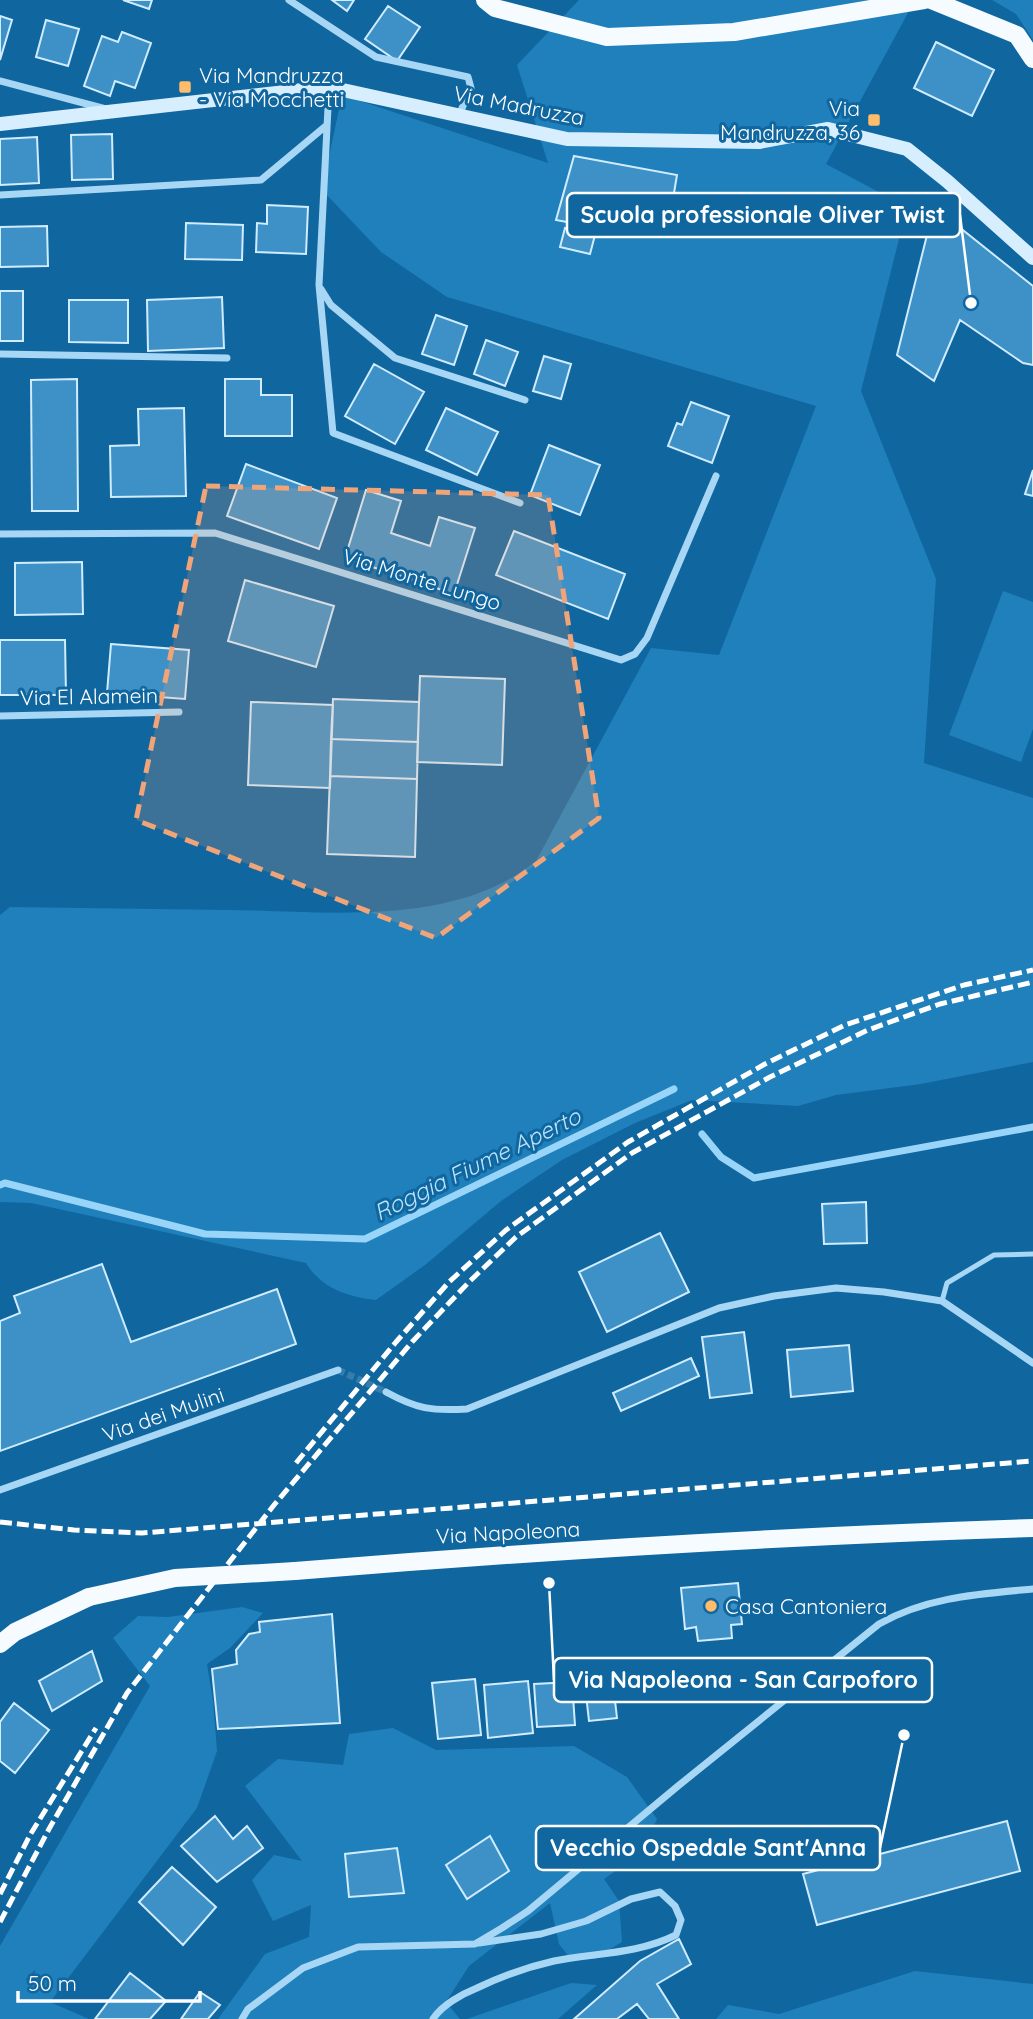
<svg xmlns="http://www.w3.org/2000/svg" width="1033" height="2019" viewBox="0 0 1033 2019" font-family="Quicksand,sans-serif">
	<rect width="100%" height="100%" fill="#10669f"/>
	<path fill="#1f80bc" d="M579 0H915L826 164 907 207 861 391 936 579 924 763 1033 798V1062L921 1084 836 1095 798 1106 692 1100 635 1123 562 1160 501 1201 425 1265 376 1300C348 1297 321 1288 306 1263L31 1203 0 1202V915L10 907C83 908 155 909 228 910 327 911 454 928 536 861L651 648 719 655 816 406 447 297 381 252 322 190 342 95 548 163 517 65Z
		M992 0H1033V40L1016 14Z
		M1003 591 1033 602V729L1021 762 949 735Z
		M242 1607 263 1613 230 1648 207 1664 213 1701 217 1751 197 1808 50 2002 89 2019H0V1946L150 1686 113 1638 138 1616 168 1617Z
		M393 1728 436 1750 574 1746 627 1777 657 1819 643 1851 604 1879 619 1901 622 1942 594 1959 569 1957 559 1944 550 1903 469 1966 446 2002 460 2019H218L265 1954 309 1937 311 1905 273 1921 252 1880 274 1855 302 1861 245 1786 278 1759 343 1765 349 1734Z
		M915 1971 1033 1984V2019H716L728 2005 779 2014Z
		M571 1983 597 1985 558 2019H467Z"/>
	<g fill="none" stroke-linecap="round" stroke-linejoin="round">
		<path stroke="#98d5f9" stroke-width="7" d="M702 1134 721 1157 754 1178 1033 1127
			M0 1185 5 1183 205 1234 365 1239 674 1089"/>
	</g>
	<path fill="#3e91c7" stroke="#d0ecfe" stroke-width="2" d="M123 0H152L149 9Z
		M332 0H354L347 11Z
		M388 6 420 27 397 61 365 39Z
		M0 16 12 20 0 60Z
		M46 20 79 29 68 66 36 57Z
		M122 32 151 43 135 88 115 81 110 96 84 86 102 36 118 42Z
		M936 42 994 70 972 116 914 88Z
		M112 134 113 179 72 180 71 135Z
		M37 137 39 183 0 185V139Z
		M574 156 677 175 671 211 596 199 594 227 556 220Z
		M267 205 308 207 306 254 256 252 257 223 267 224Z
		M934 207 1033 286V365L1023 363 960 320 934 381 897 355Z
		M186 223 243 225 242 260 185 259Z
		M47 226 48 266 0 267V227Z
		M565 228 595 235 590 254 560 247Z
		M0 291H23V341H0Z
		M222 297 224 348 148 351 147 300Z
		M69 300H128V343L69 342Z
		M436 315 467 326 454 365 422 354Z
		M486 340 518 352 505 386 474 374Z
		M544 356 571 364 561 399 533 391Z
		M374 364 424 392 395 444 345 416Z
		M77 379 78 511H32L31 380Z
		M225 379H261V395H292V436H225Z
		M691 402 729 416 712 463 668 446 677 423 682 425Z
		M184 408 186 496 111 497 110 446 139 445 138 409Z
		M446 408 498 432 477 475 426 450Z
		M549 445 600 465 580 515 530 495Z
		M246 464 337 498 319 549 227 516Z
		M1033 470V496L1025 494Z
		M366 490 401 501 391 533 430 546 439 517 475 528 454 594 345 558Z
		M514 531 625 574 608 619 496 575Z
		M82 562 83 614 15 615V563Z
		M245 580 334 606 316 667 228 641Z
		M0 640H65L66 695H0Z
		M111 644 189 650 185 699 107 693Z
		M420 676 505 679 502 765 417 762Z
		M333 699 419 702 418 742 331 739Z
		M251 702 333 705 330 788 248 785Z
		M331 739 418 742 417 779 330 776Z
		M330 776 417 779 415 857 327 854Z
		M866 1202 867 1243 824 1244 822 1204Z
		M660 1233 689 1292 607 1332 579 1272Z
		M102 1264 131 1342 277 1289 296 1344 0 1451V1321L20 1313 14 1296Z
		M744 1332 752 1393 710 1398 702 1337Z
		M849 1345 853 1391 791 1397 787 1350Z
		M691 1358 699 1376 621 1411 613 1393Z
		M738 1583 742 1624 731 1625 732 1638 698 1641 696 1627 685 1629 681 1588Z
		M332 1614 340 1723 218 1729 212 1669 237 1664 236 1650 249 1634 260 1632 259 1622Z
		M92 1651 102 1681 52 1711 39 1681Z
		M612 1674 617 1718 589 1721 584 1677Z
		M475 1679 481 1735 438 1739 432 1683Z
		M528 1681 533 1733 488 1738 484 1685Z
		M572 1682 575 1725 537 1727 534 1684Z
		M14 1703 49 1730 15 1773 0 1761V1722Z
		M215 1816 233 1839 247 1826 263 1848 217 1882 181 1846Z
		M1007 1821 1020 1871 817 1925 803 1874Z
		M490 1836 509 1871 467 1899 446 1865Z
		M397 1848 404 1893 349 1897 345 1854Z
		M172 1867 216 1907 183 1945 139 1902Z
		M679 1939 691 1964 657 1984 679 2019H649L637 2004 617 2019H574L640 1961Z
		M130 1973 166 2001 150 2019H95Z
		M200 1992 220 2005 208 2019H181Z"/>
	<g fill="none" stroke-linecap="round" stroke-linejoin="round">
		<path stroke="#347dad" stroke-width="7" stroke-dasharray="7 3.5" stroke-linecap="butt" d="M338 1370 386 1392"/>
		<path stroke="#a7d7f5" stroke-width="5" d="M942 1301 947 1283 994 1255 1033 1254"/>
		<path stroke="#a7d7f5" stroke-width="7" d="M289 0 376 57 468 77 471 88 459 115
			M0 81 106 109
			M329 88 319 285 333 433 520 503
			M0 195 261 180 327 125
			M321 289 331 305 395 358 525 400
			M0 354 227 358
			M0 534 215 533 621 660 635 654 647 638 716 476
			M0 716 179 712
			M386 1392C417 1409 431 1411 467 1409L719 1308 774 1296 836 1288 884 1292 942 1301 1033 1363
			M0 1490 338 1370
			M242 2019 248 2009 303 1968 358 1947 475 1944 502 1928 528 1911 678 1786 879 1624C926 1597 979 1594 1033 1589
			M433 2019C442 2005 462 1994 477 1988 502 1976 527 1967 554 1961 595 1953 638 1954 676 1935L681 1920 675 1906 660 1892 631 1899 586 1921 541 1934 479 1943"/>
		<path stroke="#d7eefe" stroke-width="14" d="M0 124 329 87 567 139 759 142 828 129 907 149 947 181 1033 258"/>
		<path stroke="#f5fbff" stroke-width="18" d="M485 0 495 8 607 37 734 32 924 0
			M931 0 1017 35 1033 59
			M295 1571C540 1551 787 1536 1033 1528
			M0 1644 15 1632 89 1597"/>
		<path stroke="#fff" stroke-width="5" stroke-dasharray="12 5" stroke-linecap="butt" d="M296 1463 396 1342 449 1282 506 1230 628 1142 765 1064 845 1025 964 985 1033 970
			M0 1522 74 1530 142 1533 1033 1461
			M0 1894 30 1835 96 1728
			M0 1922 49 1829 127 1693 274 1505 412 1342 470 1281 516 1237 632 1153 770 1077 868 1030 940 1004 1033 982"/>
		<path stroke="#f5fbff" stroke-width="18" d="M89 1597 175 1578 295 1571"/>
	</g>
	<path fill="#f2a479" fill-opacity="0.2" stroke="#f2a479" stroke-width="5" stroke-dasharray="14 9" stroke-linejoin="round" d="M206 486 548 495 599 818 436 938 136 820Z"/>
	<g fill="#ffbc6b" stroke="#10669f" stroke-width="2.5">
		<rect x="178" y="80" width="14" height="14" rx="3.5"/>
		<rect x="867" y="113" width="14" height="14" rx="3.5"/>
		<circle cx="711" cy="1606" r="7"/>
	</g>
	<g text-anchor="middle" dominant-baseline="central" stroke-width="6" stroke-linejoin="round" paint-order="stroke">
		<g font-size="21" fill="#fff" stroke="#10669f" text-anchor="start">
			<text x="199" y="75">Via Mandruzza<tspan x="199" dy="24">- Via Mocchetti</tspan></text>
			<text x="860" y="108" text-anchor="end">Via<tspan x="860" dy="24">Mandruzza, 36</tspan></text>
			<text x="725" y="1606">Casa Cantoniera</text>
		</g>
		<g font-size="21" fill="#fff" stroke="#10669f">
			<text transform="translate(519 105) rotate(11)">Via Madruzza</text>
			<text transform="translate(422 579) rotate(17)">Via Monte Lungo</text>
			<text transform="translate(89 696) rotate(-1)">Via El Alamein</text>
			<text transform="translate(163 1414) rotate(-19)">Via dei Mulini</text>
			<text transform="translate(508 1532) rotate(-3)">Via Napoleona</text>
		</g>
		<g font-size="23" font-style="italic" fill="#bbe3fc" stroke="#10669f">
			<text transform="translate(477 1164) rotate(-26)">Roggia Fiume Aperto</text>
		</g>
	</g>
	<path fill="none" stroke="#fff" stroke-width="2.5" d="M971 303L960 215M549 1583L554 1680M904 1735L880 1848"/>
	<g fill="#fff" stroke="#10669f" stroke-width="2.5">
		<circle cx="971" cy="303" r="7"/>
		<circle cx="549" cy="1583" r="7"/>
		<circle cx="904" cy="1735" r="7"/>
	</g>
	<g fill="#10669f" stroke="#fff" stroke-width="2.5">
		<rect x="567" y="193" width="393" height="44" rx="7"/>
		<rect x="554" y="1658" width="378" height="44" rx="7"/>
		<rect x="536" y="1826" width="344" height="44" rx="7"/>
	</g>
	<g font-size="23" text-anchor="middle" font-weight="bold" fill="#fff">
		<text x="763" y="223">Scuola professionale Oliver Twist</text>
		<text x="743" y="1688">Via Napoleona - San Carpoforo</text>
		<text x="708" y="1856">Vecchio Ospedale Sant'Anna</text>
	</g>
	<path d="M18 1991v10h182v-10" fill="none" stroke="#ffffff" stroke-width="3.5"/>
	<text x="28" y="1991" font-size="21" fill="#ffffff" stroke="#10669f" stroke-width="5" paint-order="stroke">50 m</text>
</svg>
